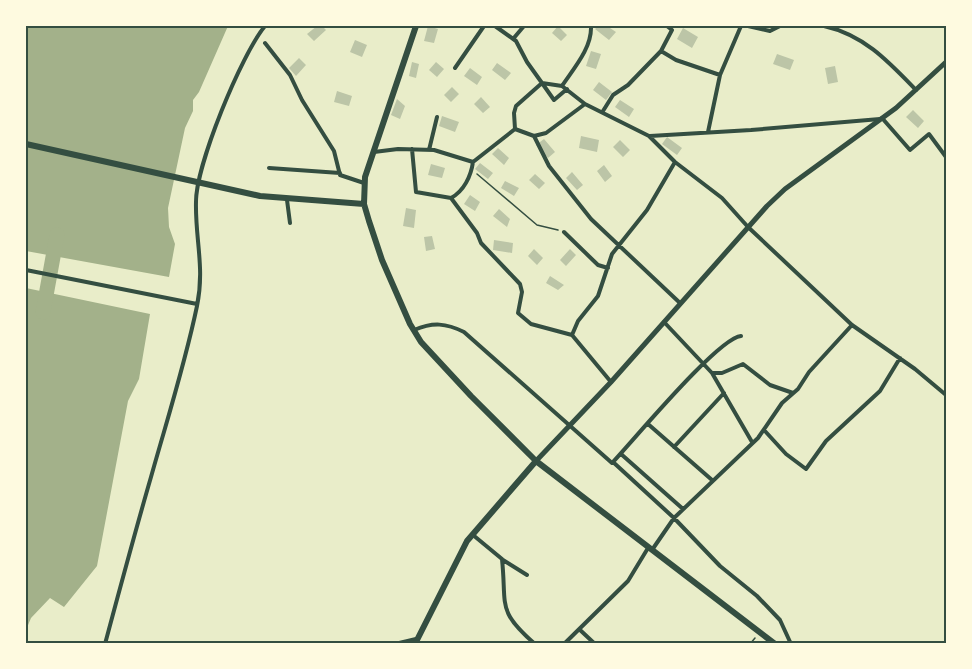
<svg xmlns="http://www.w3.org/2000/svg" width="972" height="669" viewBox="0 0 972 669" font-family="'Public Sans',sans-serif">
	<rect width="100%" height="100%" fill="#e9edc9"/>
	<path fill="#a3b18a" d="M26 26H228L199 92 193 100V111L185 128 168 208 169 227 175 244 169 277 26 251Z
		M26 288 150 314 139 379 128 401 97 566 64 607 50 598 31 618 26 630Z"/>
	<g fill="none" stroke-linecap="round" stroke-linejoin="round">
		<path stroke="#a3b18a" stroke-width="15" d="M43 312 57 235"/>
	</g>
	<path fill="#bcc5a7" d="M317 26H322L326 30 314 41 307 34Z
		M428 26 438 29 434 43 424 41Z
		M558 26 567 35 561 41 552 33Z
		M598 26H607L616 32 609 40 595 29Z
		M683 28 698 37 692 48 677 39Z
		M355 40 367 45 362 57 350 52Z
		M591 51 601 54 596 69 586 66Z
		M777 54 794 60 790 70 773 64Z
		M299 58 306 65 296 76 289 68Z
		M412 62 419 64 416 78 409 76Z
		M436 62 444 69 437 77 429 70Z
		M497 63 511 73 505 80 492 70Z
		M835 66 838 82 828 84 825 68Z
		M470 68 482 77 477 85 464 76Z
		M599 82 612 92 606 100 593 90Z
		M452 87 459 94 451 102 444 95Z
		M337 91 352 96 349 106 334 102Z
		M481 97 490 107 483 113 474 104Z
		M397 99 405 106 400 119 391 115Z
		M620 100 634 109 629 117 615 107Z
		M913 110 924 121 918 128 906 117Z
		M442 116 459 122 455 132 439 126Z
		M581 136 599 140 597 152 579 148Z
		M667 137 682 148 677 155 662 144Z
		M544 139 555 152 548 158 536 145Z
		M620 140 630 150 623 157 613 147Z
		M498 148 509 158 504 165 492 154Z
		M480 163 493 173 488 179 475 169Z
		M431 164 445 168 442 178 428 175Z
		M604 165 612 176 605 182 597 171Z
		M572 172 583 185 577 190 566 178Z
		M535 174 545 183 539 189 529 180Z
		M505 181 519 188 514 196 501 188Z
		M470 195 480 202 475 211 464 204Z
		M406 208 416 210 414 228 403 226Z
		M499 209 510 219 507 227 493 216Z
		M432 236 435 249 426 251 424 237Z
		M494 240 513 243 512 253 493 250Z
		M534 249 543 258 537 265 528 256Z
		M570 249 576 255 566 266 560 260Z
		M550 276 564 285 558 290 546 283Z"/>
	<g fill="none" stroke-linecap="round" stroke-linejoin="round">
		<path stroke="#344e41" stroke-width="1.5" d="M477 174 537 225 558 230
			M750 644 755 638"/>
		<path stroke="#344e41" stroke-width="4" d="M495 26 516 41 527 62 542 83 562 86 585 104 649 136 675 162 722 198 748 227 852 325 915 369 946 395
			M748 26 770 31 780 26
			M824 26C864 35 888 61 916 90
			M945 26 946 27
			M513 39 524 26
			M265 43 290 75 302 100 334 151 340 175 364 183
			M661 51 672 30 667 26
			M455 68 484 26
			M562 86C574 68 592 48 591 26
			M603 111 613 95 628 85 661 51 676 60 720 75
			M882 118 910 150 929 134 946 157
			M515 129 514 113 516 106 542 83 554 100 567 89
			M708 132 720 75 741 26
			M534 136 549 166 591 219 680 303
			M650 136 751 130 880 119
			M412 149 416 192 451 198 477 233 481 243 520 284 522 292 518 313 531 324 572 335 611 382
			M429 150 437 117
			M374 152 398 149 434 150 473 162 515 129 534 136 546 133 585 104
			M269 168 340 173
			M451 198C464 191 471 176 473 162
			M287 200 290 223
			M564 232 598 265 608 268
			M26 270 197 304
			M664 322 712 373 752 442
			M414 330C433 322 446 323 464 332L612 463C633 441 718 338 741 336
			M572 335 578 321 598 296 612 254 647 210 675 162
			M712 373H722L743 364 770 385 793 393
			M648 424 712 480
			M764 430 786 454 806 469 826 441 880 391 900 358
			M674 447 724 393
			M621 454 683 509
			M613 462 674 518 720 566 757 596 780 620 791 644
			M473 535 502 559C507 606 496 610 535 644
			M652 550 674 518 758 438 782 403 798 389 809 372 852 325
			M503 560 527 575
			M579 629 595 644
			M105 644C120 588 135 532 151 477 167 420 185 364 197 306 205 267 195 239 196 202 196 165 241 55 265 26
			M395 644 416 639
			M564 644 628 581 648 548"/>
		<path stroke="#344e41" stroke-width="5" d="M536 461 611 382 767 206 785 189 896 108 946 62"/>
		<path stroke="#344e41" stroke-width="6" d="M416 26 365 177 364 204 369 221 382 260 410 324 421 342 471 396 536 461 775 644
			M26 144 260 196 364 204
			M415 644 467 541 536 461"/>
	</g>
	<rect width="972" height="669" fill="none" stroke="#fefae0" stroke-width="54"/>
	<rect x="27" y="27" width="918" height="615" fill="none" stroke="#344e41" stroke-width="2"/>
</svg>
